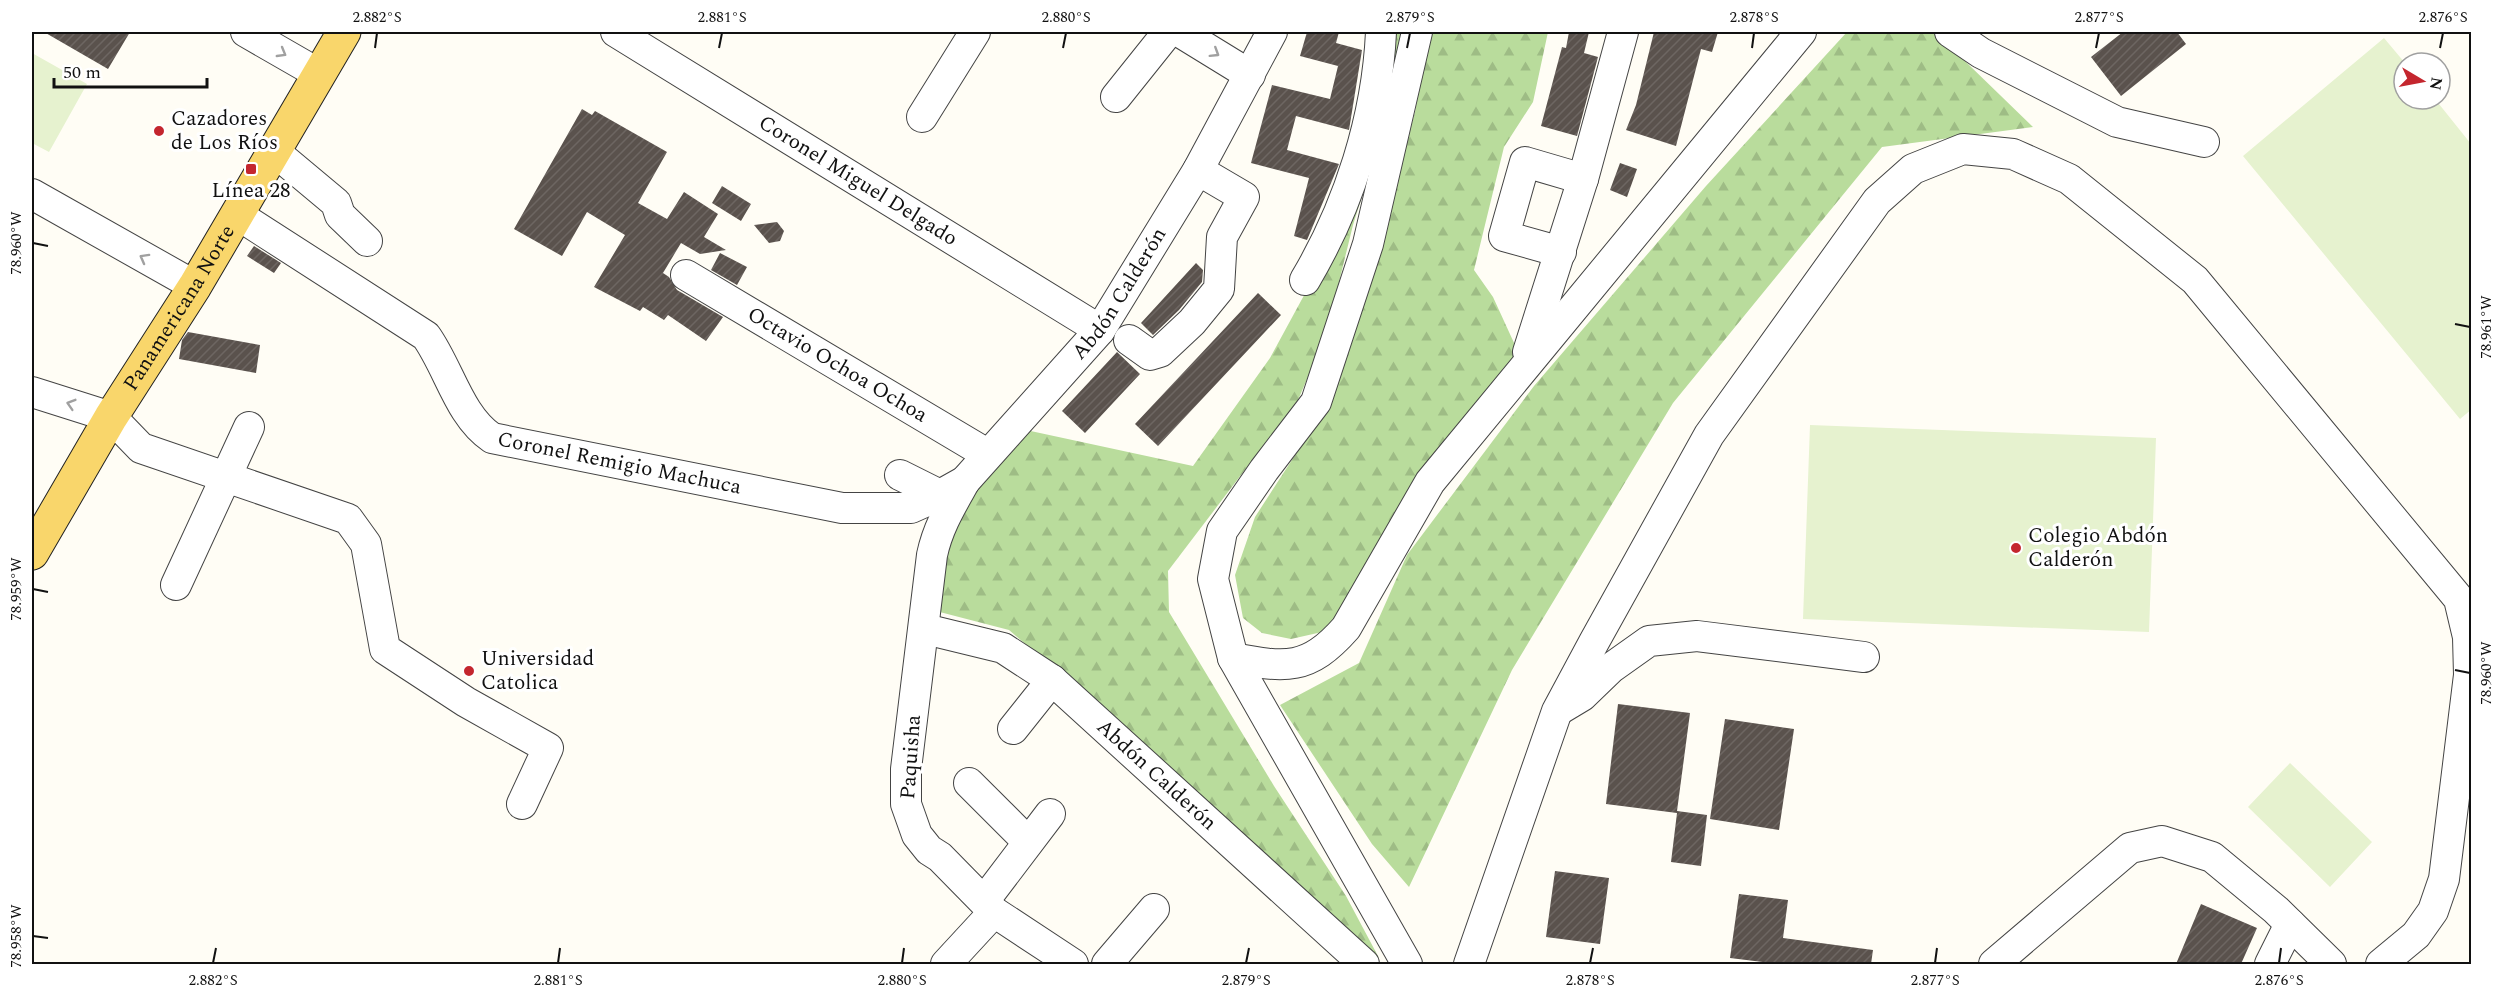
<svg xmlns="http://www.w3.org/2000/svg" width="2503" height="996" viewBox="0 0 2503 996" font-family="Spectral,serif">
	<defs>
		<pattern id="forest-firs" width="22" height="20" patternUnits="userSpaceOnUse" patternTransform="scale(1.5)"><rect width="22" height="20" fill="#b9dc9c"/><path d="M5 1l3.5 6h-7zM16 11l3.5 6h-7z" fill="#9ebc85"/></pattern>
		<pattern id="building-hatch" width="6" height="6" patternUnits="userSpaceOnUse" patternTransform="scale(1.5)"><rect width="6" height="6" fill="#5a524d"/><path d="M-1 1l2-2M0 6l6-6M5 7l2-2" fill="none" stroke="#6d6662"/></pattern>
	</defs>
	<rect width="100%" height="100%" fill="#fffdf5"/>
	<path fill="url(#forest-firs)" d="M1389 32H1409L1378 146 1353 225 1326 335 1298 400 1168 571 1169 612 1274 786 1346 896 1379 958 1251 854 1133 737 1009 630 932 610 938 567 964 503 1026 430 1193 466 1270 358 1346 218Z
		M1429 32H1548L1533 102 1504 147 1474 270 1493 297 1520 356 1344 609 1322 632 1291 639 1262 633 1243 618 1235 575 1255 517 1312 429 1395 185 1415 112Z
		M1847 32H1935L2033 127 1882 147 1673 403 1512 670 1409 887 1372 844 1280 705 1359 663 1407 555 1534 386 1706 186Z"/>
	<path fill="#e6f2cf" d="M2384 38 2405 63 2404 99H2435L2471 144 2472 409 2460 419 2243 156Z
		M32 53 87 84 49 152 32 143Z
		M1810 425 2156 438 2149 632 1803 619Z
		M2290 763 2372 842 2330 887 2248 807Z"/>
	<path fill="url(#building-hatch)" d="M44 32H130L108 69Z
		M1307 32H1339L1336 43 1362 50 1349 130 1296 116 1287 150 1339 164 1307 240 1294 236 1309 178 1251 163 1272 85 1330 99 1338 66 1300 56Z
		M1569 32H1589L1584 53 1598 57 1577 136 1541 126 1562 47 1566 48Z
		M1654 32H1718L1712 52 1701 49 1676 146 1626 130 1636 105Z
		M2123 32H2177L2186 44 2121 96 2091 57Z
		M582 109 592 115 595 111 667 152 638 203 667 219 684 192 718 214 704 237 726 250 700 254 681 243 663 273 669 277 677 290 723 317 706 341 668 315 664 320 643 307 640 311 594 287 625 235 587 212 562 256 514 229Z
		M1620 163 1637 169 1627 197 1610 190Z
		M722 186 751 204 741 221 712 203Z
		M777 222 784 231 780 241 769 243 754 225Z
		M254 246 281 263 274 273 247 256Z
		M720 253 747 267 737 285 711 270Z
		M1196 263 1203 270 1202 282 1179 310 1153 335 1141 323Z
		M1258 293 1281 315 1158 446 1135 424Z
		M188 332 260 345 256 373 179 359 182 340Z
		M1117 352 1140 374 1085 433 1062 411Z
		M1618 704 1690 713 1677 811 1707 815 1701 866 1671 862 1677 813 1606 804Z
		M1725 719 1794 729 1779 830 1710 819Z
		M1555 871 1609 878 1600 944 1546 937Z
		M1739 894 1788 900 1783 938 1873 950 1871 964H1779L1730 958Z
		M2201 904 2257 928 2241 964H2176Z"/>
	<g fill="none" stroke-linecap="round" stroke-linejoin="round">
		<defs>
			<g id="minor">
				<path d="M246 32 319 74"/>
				<path id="s1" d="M616 32 1100 330"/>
				<path d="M1180 32 1250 75"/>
				<path d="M1950 32 1981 53 2117 122 2204 142"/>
				<path d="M1116 97 1168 32"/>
				<path d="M922 117 975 32"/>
				<path d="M275 152 336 203 340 215 367 241"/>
				<path d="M32 194 195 286"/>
				<path id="s2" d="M238 215 426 336C449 368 459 416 492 438L842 508H911L940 495 965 481 1100 330 1198 170 1272 32"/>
				<path d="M1561 252 1504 236 1525 162 1583 179"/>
				<path id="s3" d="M686 275 987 454"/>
				<path d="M1305 280C1349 206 1377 118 1381 32"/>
				<path d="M1129 340 1150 355 1160 352 1192 322 1219 289 1222 237 1244 197 1198 170"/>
				<path d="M1528 352 1583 179 1623 32"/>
				<path d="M32 392 111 417 141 448 348 519 366 544 385 649 466 702 548 748 522 804"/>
				<path d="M900 475 940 495"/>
				<path d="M965 481C951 506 938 527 932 555L906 769V804L917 835 929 850 940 857 994 912 1073 964"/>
				<path d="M176 585 249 427"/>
				<path id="s4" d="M925 629 1003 648 1052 680 1364 964"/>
				<path d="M1233 658C1286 668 1308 671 1346 628L1430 482 1801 32"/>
				<path d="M1562 708 1582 696 1611 668 1649 641 1697 636 1864 657"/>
				<path d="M1013 729 1052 680"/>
				<path d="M969 783 1028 842"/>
				<path d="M984 901 1050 814"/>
				<path d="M946 964 994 912"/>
				<path d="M1107 964 1154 909"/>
				<path d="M1407 964 1233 658 1213 579 1222 531 1264 470 1316 402 1368 244 1417 32"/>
				<path d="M1469 964 1557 711 1594 642 1709 435 1877 201 1913 169 1963 149 2013 154 2069 179 2195 280 2459 599 2468 637 2469 675 2444 879 2433 911 2416 935 2381 964"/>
				<path d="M1994 964 2130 848 2162 841 2212 857 2276 910 2331 964"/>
				<path d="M2270 964 2290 924"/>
			</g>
			<g id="major">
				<path id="s5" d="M32 553 111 417 195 286 344 32"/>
			</g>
		</defs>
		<use href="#minor" stroke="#444" stroke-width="32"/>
		<use href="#major" stroke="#222" stroke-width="35"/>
		<use href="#minor" stroke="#fff" stroke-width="30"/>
		<use href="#major" stroke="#f9d66b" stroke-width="33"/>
	</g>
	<defs><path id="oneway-chevron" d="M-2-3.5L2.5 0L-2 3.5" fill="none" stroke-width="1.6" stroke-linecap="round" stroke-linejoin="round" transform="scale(1.5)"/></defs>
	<g stroke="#a0a0a0">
		<use href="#oneway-chevron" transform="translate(282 53) rotate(30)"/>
		<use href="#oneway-chevron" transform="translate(1215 53) rotate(32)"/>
		<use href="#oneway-chevron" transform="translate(144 258) rotate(-151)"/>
		<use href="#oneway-chevron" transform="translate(71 404) rotate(-163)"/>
	</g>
	<path fill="none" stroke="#111" stroke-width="2" d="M375 48 377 33M719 48 722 33M1063 48 1066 33M1407 48 1410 33M1752 48 1754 33M2096 48 2099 33M2440 48 2443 33M33 243 48 246M2455 324 2470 327M33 589 48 592M2455 670 2470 673M33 936 48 938M213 963 216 948M558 963 560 948M902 963 904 948M1246 963 1249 948M1590 963 1593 948M1935 963 1937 948M2279 963 2281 948"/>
	<g fill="#c4262e" stroke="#fff" stroke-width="2">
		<circle cx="159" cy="131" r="6"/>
		<rect x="245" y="163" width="12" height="12" rx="3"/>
		<circle cx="2016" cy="548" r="6"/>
		<circle cx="469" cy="671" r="6"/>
	</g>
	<g text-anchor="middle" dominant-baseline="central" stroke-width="6" stroke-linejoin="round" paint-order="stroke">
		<g font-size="21" fill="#111" stroke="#fff" text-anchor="start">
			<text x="171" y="119">Cazadores<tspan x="171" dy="24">de Los Ríos</tspan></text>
			<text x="251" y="191" text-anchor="middle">Línea 28</text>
			<text x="2028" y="536">Colegio Abdón<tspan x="2028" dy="24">Calderón</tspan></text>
			<text x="481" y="659">Universidad<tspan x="481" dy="24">Catolica</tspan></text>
		</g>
		<g font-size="21" fill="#111" stroke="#fff">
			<text stroke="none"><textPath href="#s1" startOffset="284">Coronel Miguel Delgado</textPath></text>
			<text stroke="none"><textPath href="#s2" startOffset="1076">Abdón Calderón</textPath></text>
			<text stroke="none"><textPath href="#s5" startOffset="286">Panamericana Norte</textPath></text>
			<text stroke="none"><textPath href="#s3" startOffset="176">Octavio Ochoa Ochoa</textPath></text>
			<text stroke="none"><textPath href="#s2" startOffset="476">Coronel Remigio Machuca</textPath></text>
			<text transform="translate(911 757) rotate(-86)">Paquisha</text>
			<text stroke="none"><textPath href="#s4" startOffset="280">Abdón Calderón</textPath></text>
		</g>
	</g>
	<rect width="2503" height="996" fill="none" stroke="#ffffff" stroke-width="66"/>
	<g transform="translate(2422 81) rotate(100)"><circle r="28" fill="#ffffff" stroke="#a0a0a0" stroke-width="1.5"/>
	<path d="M0-4.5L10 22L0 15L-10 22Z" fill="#c4262e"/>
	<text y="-9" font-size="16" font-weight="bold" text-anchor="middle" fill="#111111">N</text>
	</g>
	<path d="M54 78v9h153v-9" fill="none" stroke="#111111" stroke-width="3"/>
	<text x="63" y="78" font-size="18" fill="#111111" stroke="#ffffff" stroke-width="4.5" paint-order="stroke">50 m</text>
	<rect x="33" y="33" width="2437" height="930" fill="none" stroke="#111" stroke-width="2"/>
	<g font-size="15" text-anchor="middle" fill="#111">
		<text x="377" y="22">2.882°S</text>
		<text x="722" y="22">2.881°S</text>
		<text x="1066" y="22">2.880°S</text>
		<text x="1410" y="22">2.879°S</text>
		<text x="1754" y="22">2.878°S</text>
		<text x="2099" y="22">2.877°S</text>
		<text x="2443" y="22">2.876°S</text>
		<text transform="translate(16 243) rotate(-90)" y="5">78.960°W</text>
		<text transform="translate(2486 327) rotate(-90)" y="5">78.961°W</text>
		<text transform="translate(16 589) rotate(-90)" y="5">78.959°W</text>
		<text transform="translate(2486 673) rotate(-90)" y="5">78.960°W</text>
		<text transform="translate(16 936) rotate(-90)" y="5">78.958°W</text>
		<text x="213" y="985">2.882°S</text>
		<text x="558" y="985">2.881°S</text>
		<text x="902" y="985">2.880°S</text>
		<text x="1246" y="985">2.879°S</text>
		<text x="1590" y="985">2.878°S</text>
		<text x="1935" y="985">2.877°S</text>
		<text x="2279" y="985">2.876°S</text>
	</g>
</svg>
